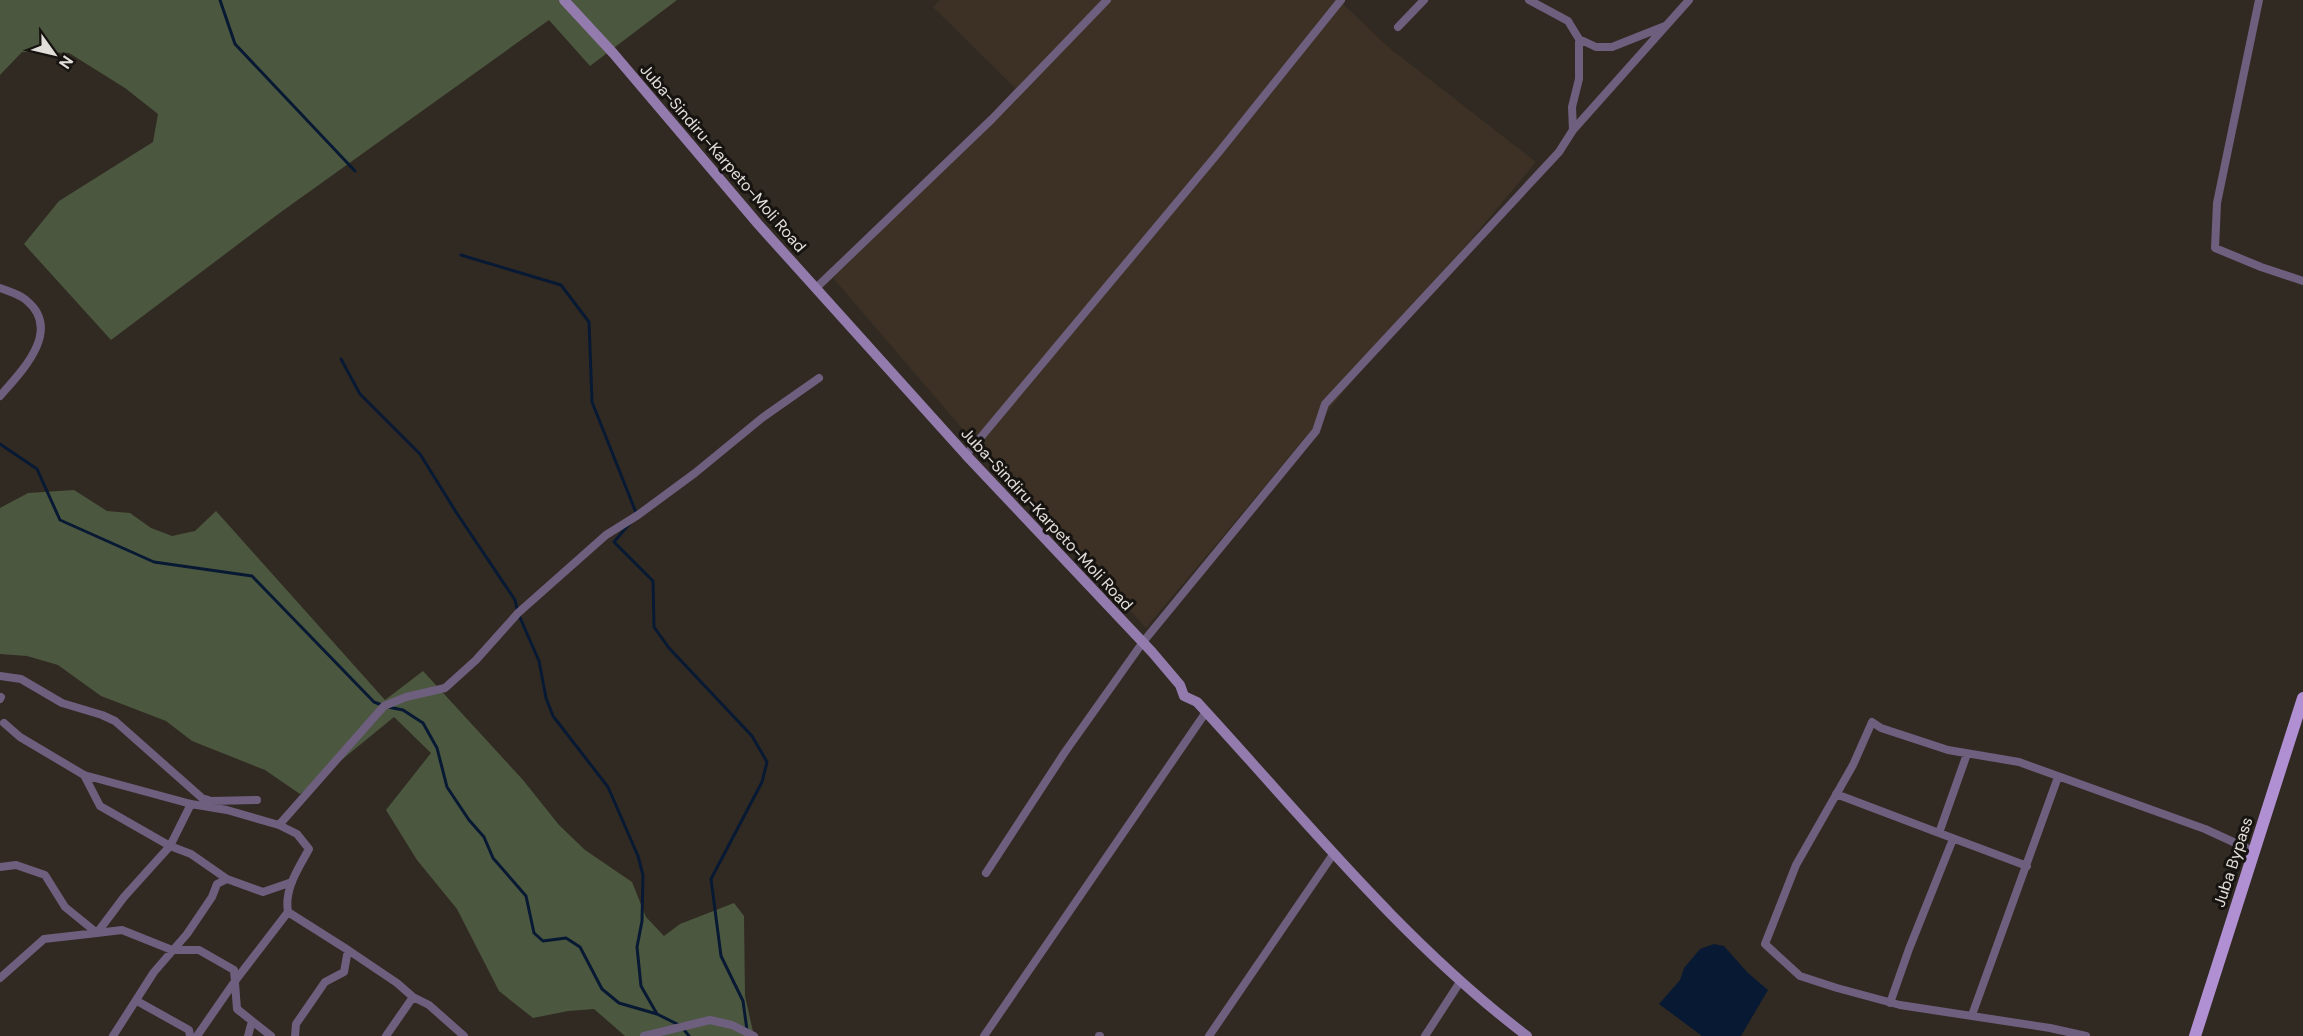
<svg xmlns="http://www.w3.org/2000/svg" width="2303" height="1036" viewBox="0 0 2303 1036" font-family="'DM Sans',sans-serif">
	<rect width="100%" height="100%" fill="#312a22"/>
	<path fill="#3c3124" d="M940 0H1339L1387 46 1536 162 1146 628 966 433 833 278 1016 89 933 7Z"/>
	<path fill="#4c573f" d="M0 0H677L590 66 549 20 281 212 111 340 24 244 59 201 153 142 158 114 125 88 69 53 22 52 0 75Z
		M74 490 107 511 130 513 151 528 172 536 195 531 216 511 385 700 423 671 523 780 559 825 585 850 632 882 646 917 664 936 680 924 734 903 744 916 745 996 754 1036H625L594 1009 568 1011 533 1018 499 991 457 909 417 860 386 810 431 753 394 717 300 794 265 770 192 741 166 721 101 696 58 665 27 656 0 654V508L28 493Z"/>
	<path fill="#081934" d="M1714 944 1724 946 1747 972 1768 990 1741 1036H1702L1659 1004 1680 980 1684 968 1700 949Z"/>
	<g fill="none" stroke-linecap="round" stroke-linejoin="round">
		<path stroke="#081934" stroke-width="3" d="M220 0 235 44 355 171
			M461 255 561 285 589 322 592 402 637 515
			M341 359 360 394 420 454 456 512 515 600 518 613 539 661 546 698 553 716 608 787 638 856 643 875 642 921 637 947 641 986 657 1014
			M0 444 37 469 60 520 154 562 252 576 374 702 382 705
			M631 522 614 542 653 581 654 627 669 648 752 736 767 762 762 782 711 879 721 956 743 1001 747 1030
			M388 707 403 710 423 723 437 748 447 787 469 820 484 837 493 858 526 896 534 933 543 941 566 938 580 947 602 989 619 1003 657 1014 681 1026 689 1036"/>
		<path stroke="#6e5f7f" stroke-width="8" d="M1529 0 1568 21 1579 39 1596 47H1612L1665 26
			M2259 0 2217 203 2215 248 2261 267 2303 281
			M1398 27 1424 0
			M1573 130 1572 107 1579 79V39
			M0 288C8 291 19 294 26 300 63 330 22 371 0 396
			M816 288 992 119 1107 0
			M966 455 1219 152 1341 0
			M0 676 21 679 62 703 102 715 115 721 202 798 211 801 257 800
			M0 699 1 697
			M4 723 20 737 84 775 191 804 227 810 279 825 297 834 309 849C298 869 284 889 288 912L348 950 344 972 325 982 296 1024 295 1036
			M84 775 100 806 170 846 191 854 227 879
			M1836 794 1939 833 1967 754
			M279 825 384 706 406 697 445 688 476 660 518 613 606 535 638 515 695 473 762 418 819 378
			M1939 833 2027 866
			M0 867 16 865 45 875 65 907 97 933 122 930 172 950H199L234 970 237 1009 271 1036
			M986 873 1065 752 1143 642 1316 431 1325 404 1559 152 1573 130 1689 0
			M348 950 397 983 413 997 429 1005 464 1036
			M0 978 44 939 97 933 124 897 170 846 191 804
			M137 1001 189 1030 190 1036
			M1890 1003 1909 949 1953 839
			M1972 1015 2058 777
			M113 1036 154 972 187 934 212 897 217 884 227 879 263 892 292 882
			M197 1036 235 981 288 912
			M248 1036 252 1021
			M386 1036 413 997
			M644 1036 710 1020 732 1025 754 1036
			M984 1036 1206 712
			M1099 1036H1100
			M1209 1036 1334 853
			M1425 1036 1460 982
			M2086 1036 2050 1028 1900 1005 1837 988 1800 976 1765 944 1796 865 1853 765 1872 722 1881 728 1948 750 2019 762 2205 829 2253 851"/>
		<path stroke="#937bae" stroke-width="10" d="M564 0 613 53 758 224 966 455 1152 652 1180 685 1184 696 1197 702C1303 817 1402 941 1527 1036"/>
		<path stroke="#b090d3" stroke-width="12" d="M2195 1036 2303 698"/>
	</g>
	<g text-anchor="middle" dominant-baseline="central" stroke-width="6" stroke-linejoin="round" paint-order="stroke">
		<g font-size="16" fill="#e2ded9" stroke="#161310">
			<text transform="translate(723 158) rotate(49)">Juba-Sindiru-Karpeto-Moli Road</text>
			<text transform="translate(1047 519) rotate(47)">Juba-Sindiru-Karpeto-Moli Road</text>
			<text transform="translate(2233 862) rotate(-72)">Juba Bypass</text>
		</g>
	</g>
	<g transform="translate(54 54) rotate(124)" stroke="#161310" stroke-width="4.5" paint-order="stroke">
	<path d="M0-4.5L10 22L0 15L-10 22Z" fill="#e2ded9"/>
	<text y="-9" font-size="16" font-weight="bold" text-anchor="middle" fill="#e2ded9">N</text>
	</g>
</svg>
